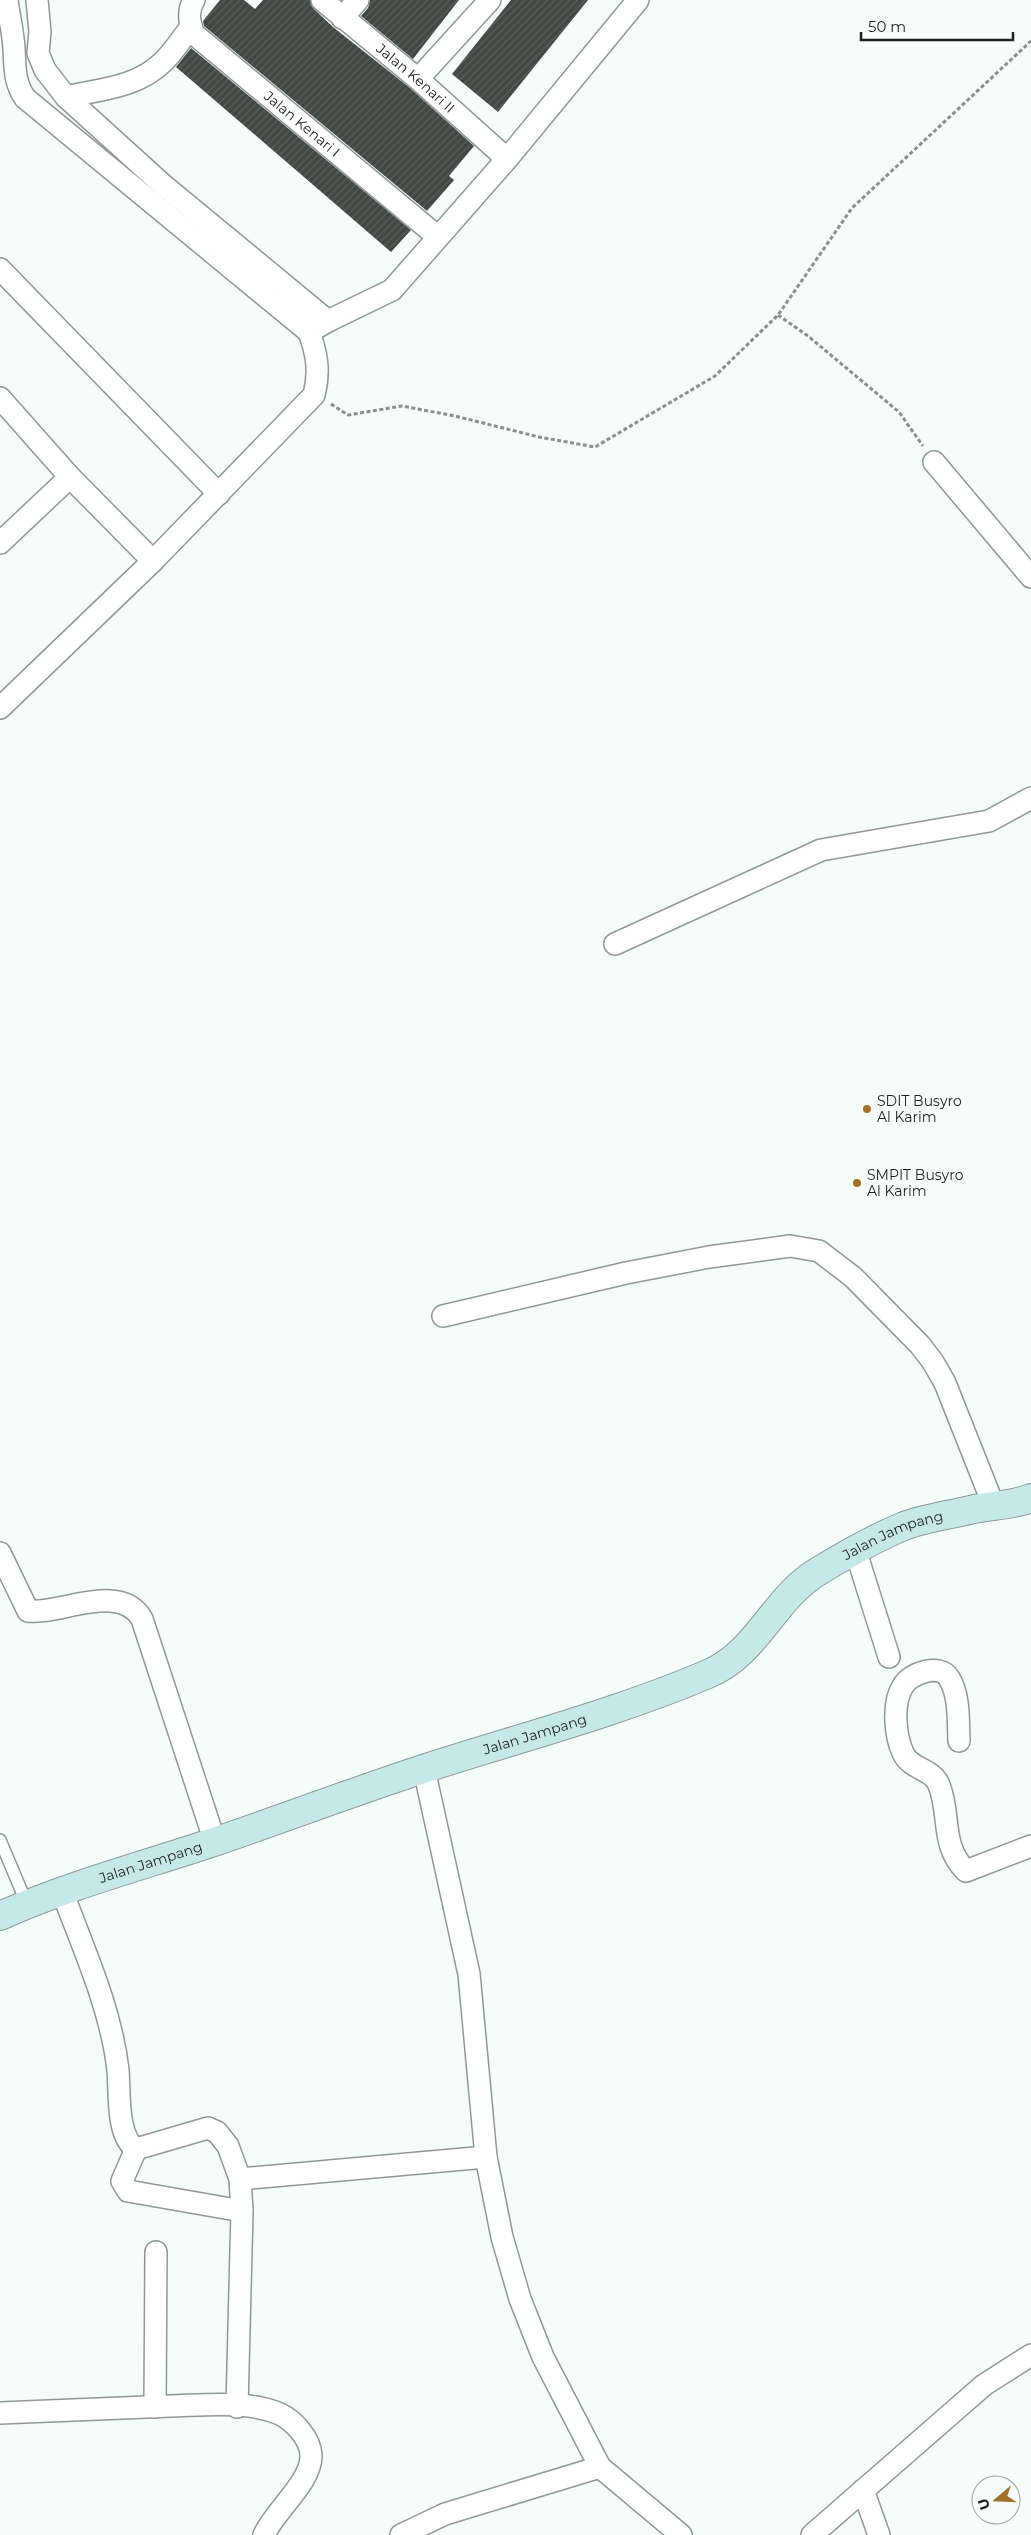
<svg xmlns="http://www.w3.org/2000/svg" width="1031" height="2535" viewBox="0 0 1031 2535" font-family="Montserrat,sans-serif">
	<defs>
		<pattern id="building-hatch" width="6" height="6" patternUnits="userSpaceOnUse" patternTransform="scale(1.25)"><rect width="6" height="6" fill="#424844"/><path d="M-1 1l2-2M0 6l6-6M5 7l2-2" fill="none" stroke="#5a5f5c"/></pattern>
	</defs>
	<rect width="100%" height="100%" fill="#f4fdf9"/>
	<path fill="url(#building-hatch)" d="M220 0H244L255 9 263 0H310L314 9 333 27 410 88 474 146 449 176 454 180 427 211 204 26 203 21Z
		M370 0H459L413 59 361 16 368 8Z
		M511 0H588L498 112 452 74Z
		M191 48 411 230 391 252 176 67Z"/>
	<g fill="none" stroke-linecap="round" stroke-linejoin="round">
		<defs>
			<path id="lane" d="M0 1840 27 1904"/>
			<g id="street">
				<path d="M37 0 40 32 38 53 45 70 66 97 162 184 328 321"/>
				<path id="s1" d="M194 0C187 11 189 22 194 34L438 237"/>
				<path id="s2" d="M322 0 418 79 507 159"/>
				<path d="M342 18 358 0"/>
				<path d="M418 79 490 0"/>
				<path d="M66 97C101 89 137 88 164 61 174 51 182 38 191 27"/>
				<path d="M0 269 219 494"/>
				<path d="M309 332 328 321 392 290 507 159 638 0"/>
				<path d="M0 398 70 477 153 561"/>
				<path d="M934 462 1031 577"/>
				<path d="M0 543 70 477"/>
				<path d="M0 708 153 561 314 395C320 372 317 354 309 332L25 98C14 82 15 67 14 48 13 32 9 16 7 0"/>
				<path d="M615 944 821 850 989 821 1031 798"/>
				<path d="M443 1316 626 1273 709 1257 790 1246 819 1251 853 1277 920 1345 933 1362 945 1383 993 1504"/>
				<path d="M855 1549 889 1657"/>
				<path d="M0 1553 28 1611C59 1615 121 1581 142 1619L215 1842"/>
				<path d="M959 1741C958 1721 960 1696 949 1678 940 1663 910 1673 903 1686 892 1703 895 1735 903 1753 911 1770 932 1768 939 1785 951 1815 940 1845 966 1871L1031 1846"/>
				<path d="M424 1769 469 1974 486 2157 502 2237 520 2299 543 2357 600 2467 681 2535"/>
				<path d="M62 1891C83 1948 111 2008 118 2070 120 2092 116 2136 136 2149L208 2128 217 2132 228 2146 240 2179 242 2211 237 2407"/>
				<path d="M136 2149 122 2181 128 2191 242 2211"/>
				<path d="M240 2179 486 2157"/>
				<path d="M155 2407 156 2252"/>
				<path d="M0 2413C57 2411 114 2408 171 2406 205 2405 247 2400 280 2414 294 2421 310 2438 311 2455 312 2482 275 2510 264 2535"/>
				<path d="M863 2490 879 2535"/>
				<path d="M401 2535 445 2514 600 2467"/>
				<path d="M812 2535 984 2385 1031 2355"/>
			</g>
			<g id="secondary">
				<path id="s3" d="M0 1916C69 1885 142 1866 214 1842 284 1818 353 1792 423 1769 519 1738 616 1713 708 1674 756 1654 772 1602 814 1574 843 1556 873 1539 904 1526 925 1518 949 1515 970 1510 991 1505 1012 1506 1031 1498"/>
			</g>
		</defs>
		<use href="#lane" stroke="#909895" stroke-width="14"/>
		<use href="#street" stroke="#909895" stroke-width="24"/>
		<use href="#secondary" stroke="#909895" stroke-width="30"/>
		<path stroke="#898f8c" stroke-width="3" stroke-dasharray="4 2.5" stroke-linecap="butt" d="M778 315 808 336 899 412 923 446
			M331 404 348 415 402 406 455 416 539 437 595 447 715 376 778 315 852 208 1031 41"/>
		<use href="#lane" stroke="#fff" stroke-width="11"/>
		<use href="#street" stroke="#fff" stroke-width="21"/>
		<use href="#secondary" stroke="#c5e9e8" stroke-width="28"/>
	</g>
	<g fill="#a27026" stroke="#f4fdf9" stroke-width="2">
		<circle cx="867" cy="1109" r="5"/>
		<circle cx="857" cy="1183" r="5"/>
	</g>
	<g text-anchor="middle" dominant-baseline="central" stroke-width="5" stroke-linejoin="round" paint-order="stroke">
		<g font-size="14" fill="#1e2120" stroke="#f4fdf9">
			<text stroke="none"><textPath href="#s2" startOffset="122">Jalan Kenari II</textPath></text>
			<text stroke="none"><textPath href="#s1" startOffset="176">Jalan Kenari I</textPath></text>
			<text stroke="none"><textPath href="#s3" startOffset="984">Jalan Jampang</textPath></text>
			<text stroke="none"><textPath href="#s3" startOffset="565">Jalan Jampang</textPath></text>
			<text stroke="none"><textPath href="#s3" startOffset="160">Jalan Jampang</textPath></text>
		</g>
		<g font-size="14" fill="#1e2120" stroke="#f4fdf9" text-anchor="start">
			<text x="877" y="1101">SDIT Busyro<tspan x="877" dy="16">Al Karim</tspan></text>
			<text x="867" y="1175">SMPIT Busyro<tspan x="867" dy="16">Al Karim</tspan></text>
		</g>
	</g>
	<g transform="translate(996 2500) rotate(251)"><circle r="24" fill="#f4fdf9" stroke="#9ea5a2"/>
	<path d="M0-4L9 19L0 12L-9 19Z" fill="#a27026"/>
	<text y="-8" font-size="14" font-weight="bold" text-anchor="middle" fill="#1e2120">U</text>
	</g>
	<path d="M861 32v8h152v-8" fill="none" stroke="#1e2120" stroke-width="2.5"/>
	<text x="868" y="32" font-size="15" fill="#1e2120" stroke="#f4fdf9" stroke-width="4" paint-order="stroke">50 m</text>
</svg>
